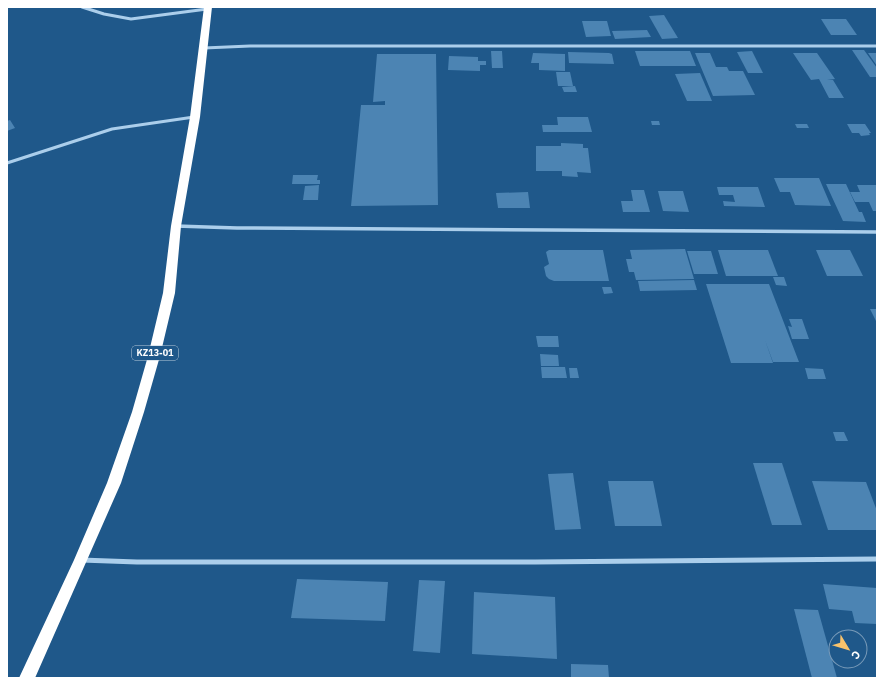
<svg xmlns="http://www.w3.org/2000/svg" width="884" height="685" viewBox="0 0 884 685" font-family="'IBM Plex Sans',sans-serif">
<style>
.building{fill:#4c84b3}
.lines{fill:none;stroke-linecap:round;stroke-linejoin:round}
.street-far2{stroke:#abceeb;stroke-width:3}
.street-far1{stroke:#abceeb;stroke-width:3.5}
.street{stroke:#abceeb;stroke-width:5}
.highway{fill:#fff;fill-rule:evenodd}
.labels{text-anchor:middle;stroke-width:3;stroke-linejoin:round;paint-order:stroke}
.shield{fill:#1f588a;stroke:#bccddc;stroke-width:1}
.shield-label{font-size:9px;font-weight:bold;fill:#fff}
</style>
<rect width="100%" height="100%" fill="#1f588a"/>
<g class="building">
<path d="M664 15 678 38 662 39 649 16Z"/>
<path d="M821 19H846L857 35H831Z"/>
<path d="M582 21H607L611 36 586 37Z"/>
<path d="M647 30 651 37 615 39 612 31Z"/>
<path d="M852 50H864L877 68V77H870Z"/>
<path d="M491 51H502L503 68H492Z"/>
<path d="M635 51H690L696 66H640Z"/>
<path d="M752 51 763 73H748L737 52Z"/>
<path d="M568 52 609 53 612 54 614 64 569 63Z"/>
<path d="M533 53 565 54V71L539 70V63H531Z"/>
<path d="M695 53H710L716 67H727L729 71H743L755 95 713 96Z"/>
<path d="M793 53H817L835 79 827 80H833L844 98H829L819 79 811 80Z"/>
<path d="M868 53H877V66Z"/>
<path d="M377 54H436L438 205 351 206 361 105H385V101L373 102Z"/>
<path d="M449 56 478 57V61H486V65H480V71L448 70Z"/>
<path d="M556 72H570L573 86H558Z"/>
<path d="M700 73 712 101H687L675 74Z"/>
<path d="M575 86 577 92H564L562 87Z"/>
<path d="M557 117H588L592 132H543L542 125H558Z"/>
<path d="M10 120 15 128 7 131V121Z"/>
<path d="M651 121H659L660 125H652Z"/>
<path d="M795 124H807L809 128H797Z"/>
<path d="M847 124H865L871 133H869L870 135 861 136 859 133H852Z"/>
<path d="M561 143 583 144V148H588L591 173 577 172 578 177 562 176V171H536V146H561Z"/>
<path d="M293 175H318L317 180H320V184H292Z"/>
<path d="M774 178H819L831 206 795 205 790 192H780Z"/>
<path d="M826 184H846L859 212H862L866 222 843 221Z"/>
<path d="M319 185 318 200H303L305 186Z"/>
<path d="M857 185H877V211H873L869 202H855L850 192H860Z"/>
<path d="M717 187H758L765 207 724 206 723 201 735 202 733 195H719Z"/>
<path d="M631 190H644L650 212H623L621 201H633Z"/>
<path d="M658 191H683L689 212 663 211Z"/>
<path d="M528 192 530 208H498L496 193Z"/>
<path d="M685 249 694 279 636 280 634 272H629L626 259H632L630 250Z"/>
<path d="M549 250H603L609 281H554L549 279 546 276 544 267 549 264 546 252Z"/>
<path d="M718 250H768L778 276H726Z"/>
<path d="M816 250H850L863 276H827Z"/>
<path d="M687 251H711L718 274H694Z"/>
<path d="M773 277H784L787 286 776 285Z"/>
<path d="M694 280 697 290 640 291 638 281Z"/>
<path d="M706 284H769L799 362H773L765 340 773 363H731Z"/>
<path d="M602 287H611L613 293 604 294Z"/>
<path d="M870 309H877V323Z"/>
<path d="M789 319H802L809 339H792L788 326 792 327Z"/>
<path d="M536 336H558L559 347H538Z"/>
<path d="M540 354 558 355 559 366H541Z"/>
<path d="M541 367H565L567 378H542Z"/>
<path d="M569 368H577L579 378H570Z"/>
<path d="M805 368 823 369 826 379H808Z"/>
<path d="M833 432H844L848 441H836Z"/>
<path d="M753 463H782L802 525H772Z"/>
<path d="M573 473 581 529 555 530 548 474Z"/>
<path d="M608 481H653L662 526H615Z"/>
<path d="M812 481 866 482 877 511V530H828Z"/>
<path d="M297 579 388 582 385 621 291 618Z"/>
<path d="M419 580 445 581 440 653 413 651Z"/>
<path d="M823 584 877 588V624L855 623 852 611 829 609Z"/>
<path d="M474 592 555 597 557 659 472 654Z"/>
<path d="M794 609 818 610 837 678H812Z"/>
<path d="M571 664 608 665 609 678H571Z"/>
</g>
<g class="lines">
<g class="street-far2">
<path d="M82 7 104 14 131 19 207 9"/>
<path d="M204 48 250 46H877"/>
<path d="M7 163 112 129 194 117"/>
</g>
<path class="street-far1" d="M176 226 237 228 877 232"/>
<path class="street" d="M81 560 137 562H535L877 559"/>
<path class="highway" d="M204 7H212L200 117 181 226 175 293 160 356 144 412 121 483 35 678H19L74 560 107 483 132 412 148 356 163 293 171 226 190 117Z"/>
</g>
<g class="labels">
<rect class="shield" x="132" y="346" width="46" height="14" rx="3"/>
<g class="shield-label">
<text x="155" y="356">KZ13-01</text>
</g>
</g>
<rect width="884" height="685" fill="none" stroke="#ffffff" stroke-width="16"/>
<g transform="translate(848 649) rotate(128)"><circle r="19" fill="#1f588a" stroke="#799bb9"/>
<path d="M0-3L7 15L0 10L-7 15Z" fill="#f9c36c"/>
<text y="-6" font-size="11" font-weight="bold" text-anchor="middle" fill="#ffffff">С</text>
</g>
</svg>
